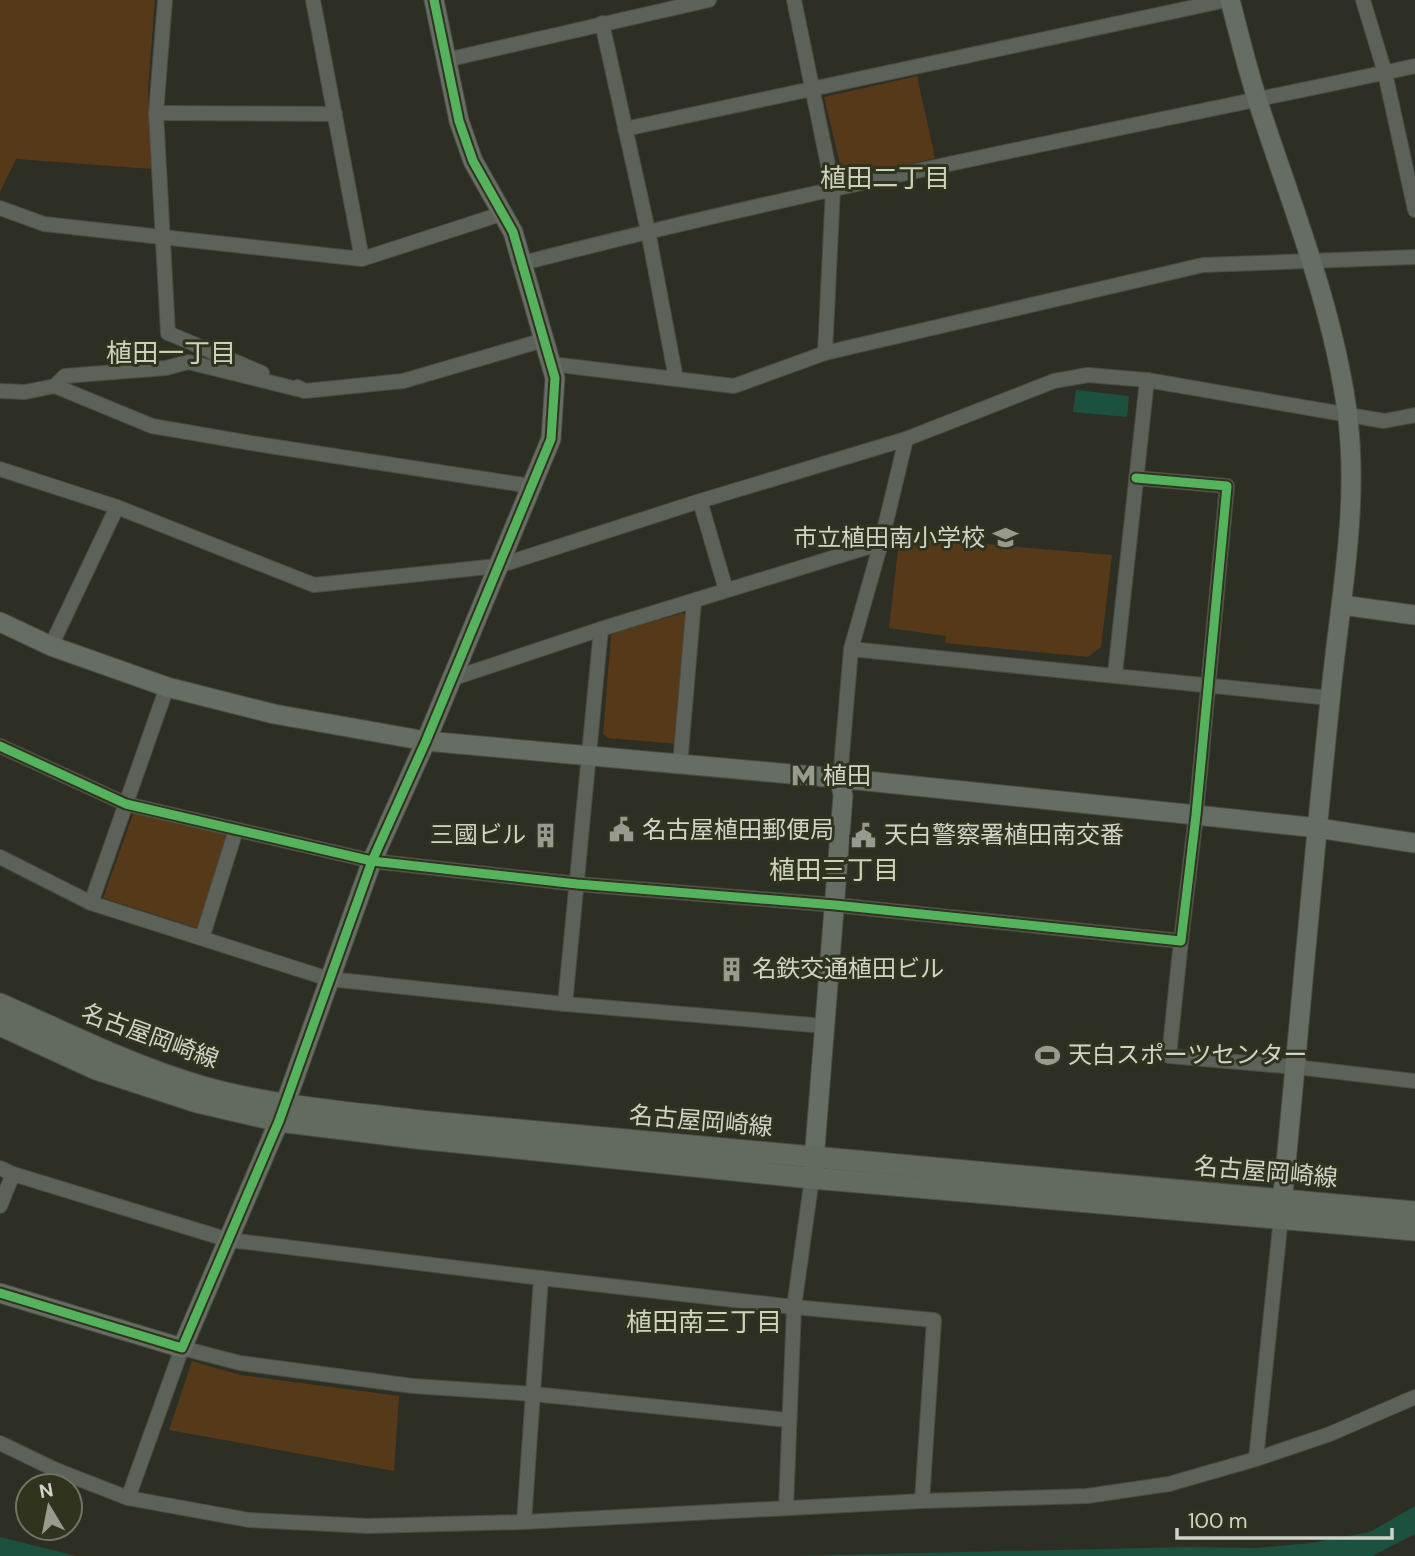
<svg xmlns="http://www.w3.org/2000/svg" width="1415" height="1556" viewBox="0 0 1415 1556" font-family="'DM Sans','Noto Sans JP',sans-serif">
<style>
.green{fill:#553918}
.water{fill:#1c5140}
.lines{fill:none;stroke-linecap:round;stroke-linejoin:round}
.street-casing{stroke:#4a4c42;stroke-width:16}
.secondary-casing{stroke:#4a4c42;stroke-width:21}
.primary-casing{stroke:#4a4c42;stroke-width:23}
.street{stroke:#5c625a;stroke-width:14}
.secondary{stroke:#656d64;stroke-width:19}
.primary{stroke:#636a60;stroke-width:21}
.cycleway-casing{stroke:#30341f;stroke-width:13}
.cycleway{stroke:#56b35d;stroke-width:9}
.labels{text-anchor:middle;stroke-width:6;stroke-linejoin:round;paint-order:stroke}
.poi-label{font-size:24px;fill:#d0d3c7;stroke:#30341f;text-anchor:start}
.street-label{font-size:24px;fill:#d0d3c7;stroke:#30341f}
.neighbourhood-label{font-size:26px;fill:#cdd3ba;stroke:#30341f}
</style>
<rect width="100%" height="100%" fill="#2d2f24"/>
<g class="green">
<path d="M0 0H155L148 89 152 169 16 159 0 192Z"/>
<path d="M917 76 935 158 844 180 824 97Z"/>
<path d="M917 538 1112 555 1101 647 1088 657 945 643 946 636 889 628 899 541Z"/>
<path d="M683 613 688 617 677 744 608 738 603 734 611 636 614 633Z"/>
<path d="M134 812 228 833 197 928 103 898Z"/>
<path d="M192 1361 240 1375 399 1396 394 1471 169 1430Z"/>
</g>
<g class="water">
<path d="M1076 390 1129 396 1127 417 1073 412Z"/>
<path d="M1415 1506V1534L1372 1556H792L1187 1547 1255 1548 1311 1543 1370 1532Z"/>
<path d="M0 1537 76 1556H0Z"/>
</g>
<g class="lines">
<defs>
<g id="street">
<path d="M165 0 156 113 168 333 262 373"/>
<path d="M313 0 362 259"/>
<path d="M794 0 833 189 825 353"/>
<path d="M1363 0 1385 73 1415 210"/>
<path d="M602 23 648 231 676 379"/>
<path d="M446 60 709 0"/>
<path d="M156 113 335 114"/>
<path d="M625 129 1227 0"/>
<path d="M0 208 44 224 362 259 501 214"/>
<path d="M523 263C818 187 1117 130 1415 66"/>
<path d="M551 364 734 386 825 353 1203 265 1415 257"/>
<path d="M297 387 305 391 403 381 544 340"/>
<path d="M0 391 25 392 55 386"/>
<path d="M305 391 188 362 166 368 65 376 55 386 152 426 263 445 531 486"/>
<path d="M0 469 117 507 314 585 498 566 700 501 906 439 1054 381 1088 375 1147 380 1384 421 1415 415"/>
<path d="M700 501 726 590"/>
<path d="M51 646 117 507"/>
<path d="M851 649 1330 698"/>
<path d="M1115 674 1147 380"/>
<path d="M451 679 601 629 881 543"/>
<path d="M0 746 126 804 372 861 577 884 835 905 1181 941 1196 815 1227 486 1136 478"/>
<path d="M680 765 694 601"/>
<path d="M840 779 851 649 881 543 906 439"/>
<path d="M0 857 91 903 329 979 565 1004 825 1026"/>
<path d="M91 903 167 687"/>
<path d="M202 938 236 830"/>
<path d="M1181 941 1169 1056 1296 1067 1415 1081"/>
<path d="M565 1004 601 629"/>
<path d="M0 1168 13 1174 229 1240 541 1278 794 1307 934 1320 922 1501"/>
<path d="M0 1206 13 1174"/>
<path d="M0 1443 56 1470 128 1498 249 1520 368 1526 524 1522 922 1501 1087 1496 1169 1484 1256 1459 1330 1434 1415 1397"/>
<path d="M1256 1459 1281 1217"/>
<path d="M128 1498 182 1348 240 1363 413 1386 533 1394 788 1420"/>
<path d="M786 1508 794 1307 812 1178"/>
<path d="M524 1522 541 1278"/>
</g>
<g id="secondary">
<path d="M1230 0C1239 34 1247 68 1258 102 1291 204 1332 303 1347 411 1360 509 1339 604 1330 701 1312 872 1298 1043 1281 1214"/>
<path d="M1342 605 1415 615"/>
<path d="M0 622 51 646 167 687 274 714 426 741 857 780 1196 815 1318 828 1415 843"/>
<path d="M813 1173 843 796 840 779"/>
<path d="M0 1293 182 1348 279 1121 372 861 426 741 551 439 555 378 513 232 473 161 459 121 434 0"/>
</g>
<g id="primary">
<path d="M0 1004C66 1033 133 1067 203 1087 274 1107 348 1112 420 1121L1415 1212"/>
<path d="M0 1025 96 1069 197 1102 279 1121 416 1138 812 1178 1415 1230"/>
</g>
</defs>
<use href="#street" class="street-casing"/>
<use href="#secondary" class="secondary-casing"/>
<use href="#primary" class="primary-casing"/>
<use href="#street" class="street"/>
<use href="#secondary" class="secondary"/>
<use href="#primary" class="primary"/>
<defs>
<g id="cycleway">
<path d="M0 746 126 804 372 861 577 884 835 905 1181 941 1196 815 1227 486 1136 478"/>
<path d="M0 1293 182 1348 279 1121 372 861 426 741 551 439 555 378 513 232 473 161 459 121 434 0"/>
</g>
</defs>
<use href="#cycleway" class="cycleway-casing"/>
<use href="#cycleway" class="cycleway"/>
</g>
<defs>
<symbol id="school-bare" viewBox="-9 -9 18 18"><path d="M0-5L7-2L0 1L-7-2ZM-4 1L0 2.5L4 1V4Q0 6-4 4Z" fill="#979a8e" stroke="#30341f" stroke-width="2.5" paint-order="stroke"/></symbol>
<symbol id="metro-bare" viewBox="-9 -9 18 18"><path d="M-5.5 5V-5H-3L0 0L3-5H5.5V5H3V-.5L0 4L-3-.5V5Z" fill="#979a8e" stroke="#30341f" stroke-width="2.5" paint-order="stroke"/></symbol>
<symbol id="civic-bare" viewBox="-9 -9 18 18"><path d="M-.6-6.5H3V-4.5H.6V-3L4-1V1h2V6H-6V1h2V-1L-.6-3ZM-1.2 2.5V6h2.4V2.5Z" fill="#979a8e" stroke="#30341f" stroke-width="2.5" paint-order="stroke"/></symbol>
<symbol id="building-bare" viewBox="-9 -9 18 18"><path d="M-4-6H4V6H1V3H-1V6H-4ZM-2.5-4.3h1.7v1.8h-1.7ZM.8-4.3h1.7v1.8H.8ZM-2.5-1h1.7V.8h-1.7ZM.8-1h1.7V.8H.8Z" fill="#979a8e" stroke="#30341f" stroke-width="2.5" paint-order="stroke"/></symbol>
<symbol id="stadium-bare" viewBox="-9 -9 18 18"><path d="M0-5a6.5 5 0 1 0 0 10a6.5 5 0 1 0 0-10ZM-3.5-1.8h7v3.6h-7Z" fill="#979a8e" stroke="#30341f" stroke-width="2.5" paint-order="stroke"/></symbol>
</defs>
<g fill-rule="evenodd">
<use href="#school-bare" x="988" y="520" width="35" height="35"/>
<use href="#metro-bare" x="786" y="758" width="35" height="35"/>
<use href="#civic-bare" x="604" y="812" width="35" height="35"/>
<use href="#building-bare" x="528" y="818" width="35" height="35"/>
<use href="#civic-bare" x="846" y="818" width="35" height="35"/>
<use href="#building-bare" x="714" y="952" width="35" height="35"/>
<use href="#stadium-bare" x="1030" y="1038" width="35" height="35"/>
</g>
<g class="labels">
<g class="poi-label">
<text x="985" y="546" text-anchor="end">市立植田南小学校</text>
<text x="823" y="784">植田</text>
<text x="642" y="838">名古屋植田郵便局</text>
<text x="526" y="843" text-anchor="end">三國ビル</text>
<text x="884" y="843">天白警察署植田南交番</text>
<text x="752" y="977">名鉄交通植田ビル</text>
<text x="1068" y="1063">天白スポーツセンター</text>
</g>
<g class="street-label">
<text transform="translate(150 1036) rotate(20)" y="8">名古屋岡崎線</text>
<text transform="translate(701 1121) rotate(5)" y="8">名古屋岡崎線</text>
<text transform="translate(1266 1172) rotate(5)" y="8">名古屋岡崎線</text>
</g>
<g class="neighbourhood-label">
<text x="885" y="187">植田二丁目</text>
<text x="171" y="362">植田一丁目</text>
<text x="834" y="879">植田三丁目</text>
<text x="704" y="1331">植田南三丁目</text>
</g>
</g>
<g transform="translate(49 1507) rotate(350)"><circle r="33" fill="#30341f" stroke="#707462" stroke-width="2"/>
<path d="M0-5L12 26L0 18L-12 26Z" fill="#979a8e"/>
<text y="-10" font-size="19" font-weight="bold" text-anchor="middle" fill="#d0d3c7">N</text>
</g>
<path d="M1177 1528v10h215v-10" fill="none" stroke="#d0d3c7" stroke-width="3.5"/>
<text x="1188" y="1528" font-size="21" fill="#d0d3c7" stroke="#30341f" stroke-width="5" paint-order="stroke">100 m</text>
</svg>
